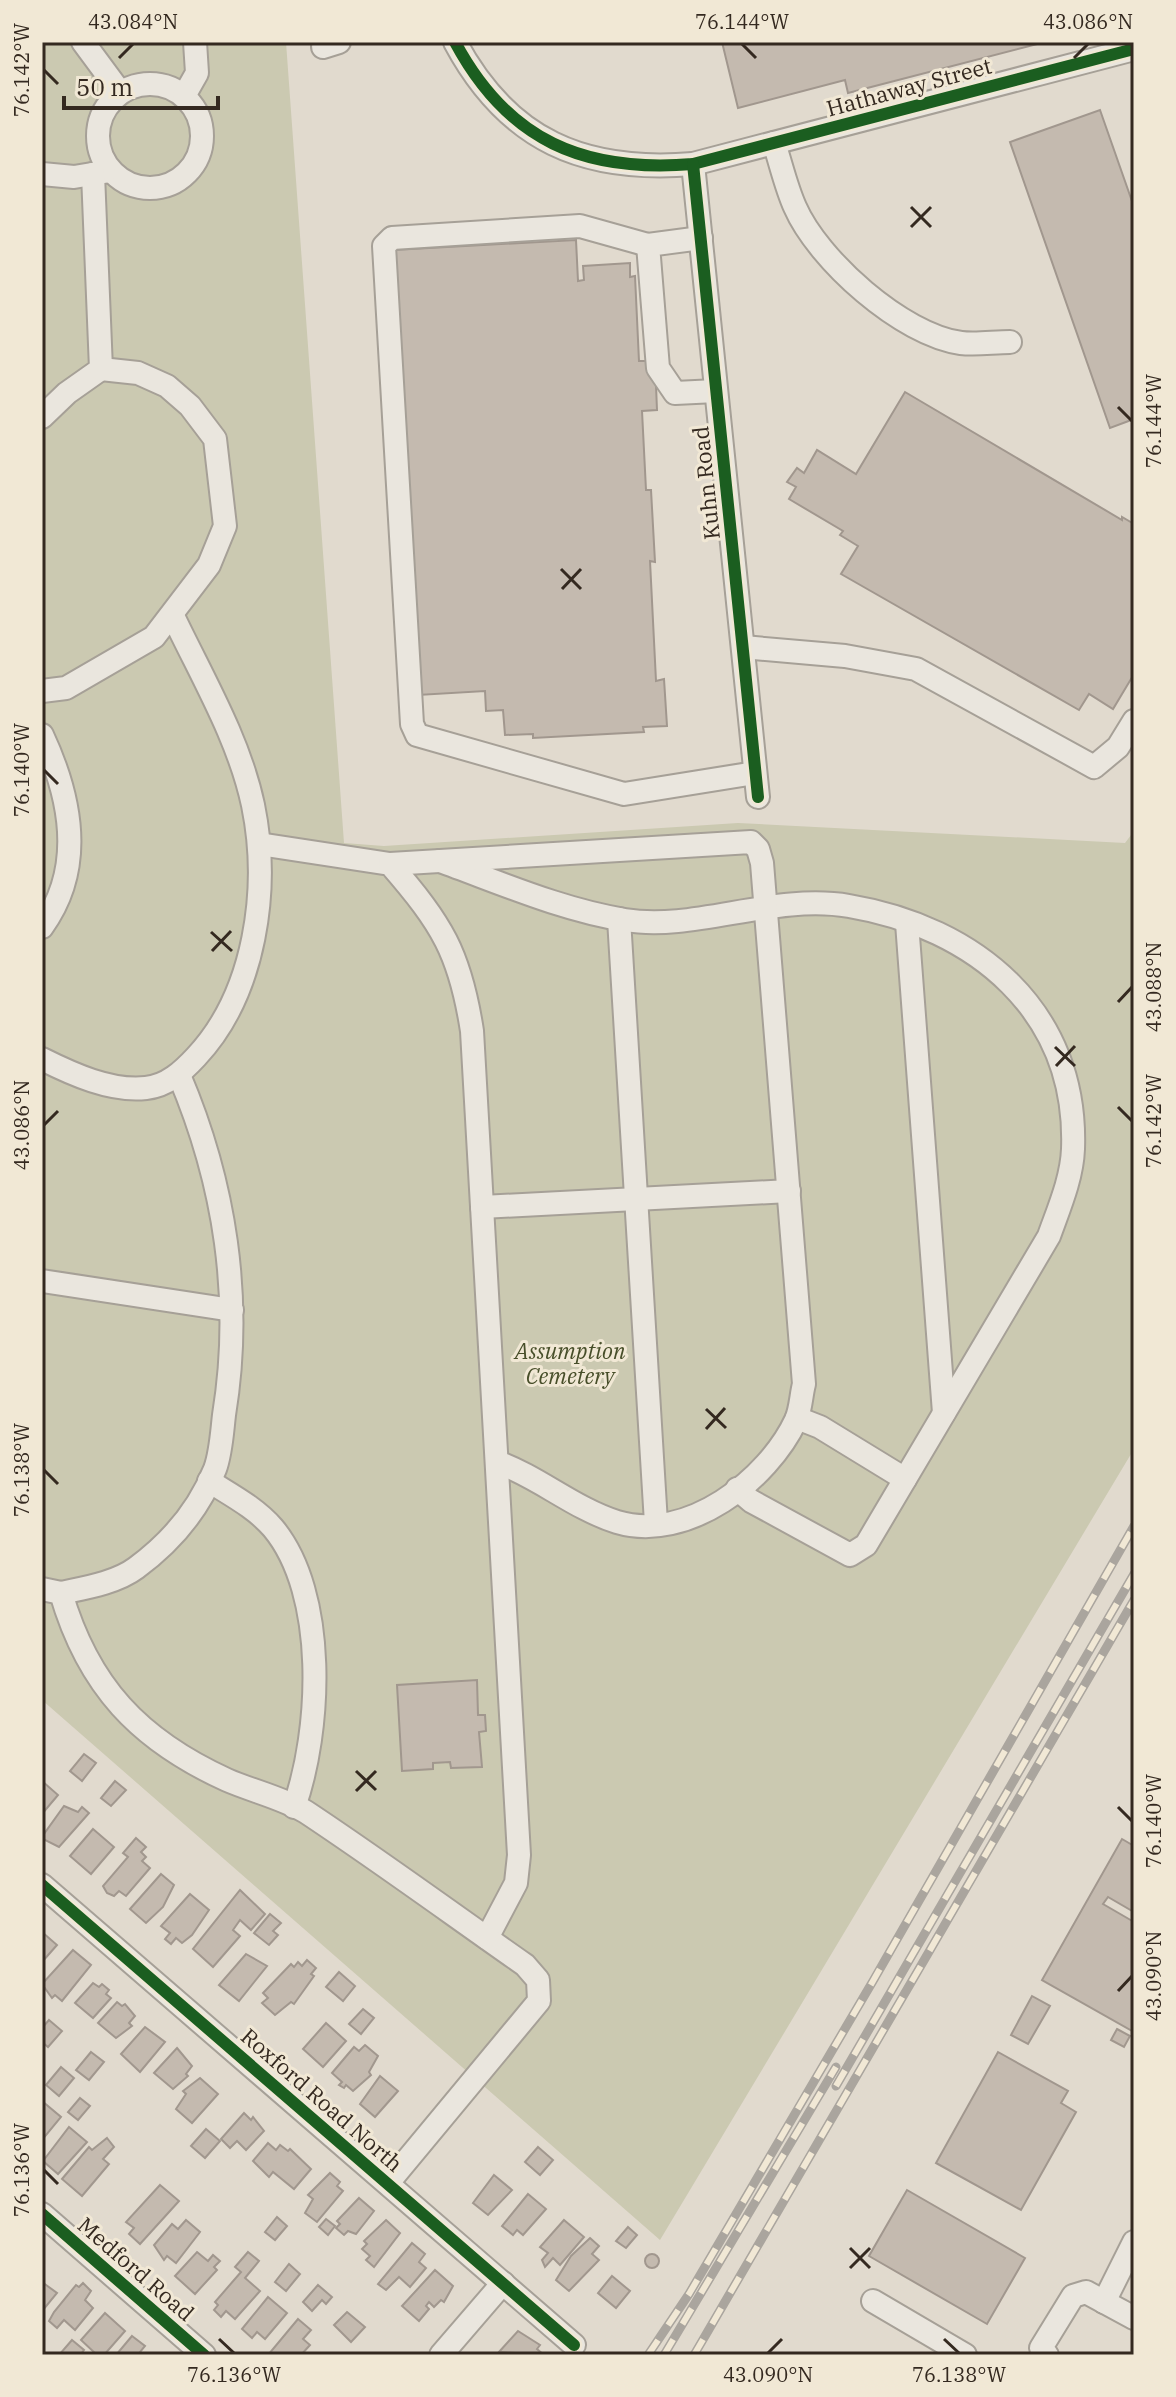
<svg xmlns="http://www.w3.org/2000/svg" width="1176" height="2397" viewBox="0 0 1176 2397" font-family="'IBM Plex Serif',serif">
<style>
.cemetery{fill:#cbc9b1}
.building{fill:#c4baaf;stroke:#a1978e;stroke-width:2}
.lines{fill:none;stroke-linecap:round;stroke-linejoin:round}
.minor-casing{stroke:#a6a097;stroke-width:26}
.minor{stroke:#eae6de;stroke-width:22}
.rail-casing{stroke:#aaa59e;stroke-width:9}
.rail{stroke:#f1e8d5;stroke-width:6;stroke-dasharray:18;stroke-linecap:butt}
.cycleway-casing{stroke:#f1e8d5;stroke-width:17}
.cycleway{stroke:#1b5e20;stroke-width:12}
.ticks{fill:none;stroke:#342920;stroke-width:3}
.labels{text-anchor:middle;stroke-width:6;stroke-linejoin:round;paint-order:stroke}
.street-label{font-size:22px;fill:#342920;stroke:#f1e8d5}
.park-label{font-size:22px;font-style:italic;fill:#474e29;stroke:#f1e8d5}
.neatline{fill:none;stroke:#342920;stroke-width:3}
.ticks-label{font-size:20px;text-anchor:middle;fill:#342920}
</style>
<rect width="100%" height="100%" fill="#e1dace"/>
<path class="cemetery" d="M42 42H286L344 843 384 846 738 823 1125 843 1134 831V1449L660 2240 42 1700Z"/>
<g class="building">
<path d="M722 42H1045L848 93 845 80 738 108Z"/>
<path d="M1100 110 1134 207V419L1110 428 1010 142Z"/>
<path d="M576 240 578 281 584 280 583 266 630 263V277L635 276 639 361H655L657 410 642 411 646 490H651L655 562 650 561 656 681 664 679 667 726 643 727 644 732 533 738V734L505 735 503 710 486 711 485 691 418 695 393 250Z"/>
<path d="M905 392 1122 520V517L1134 524V674L1113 709 1089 694 1079 710 841 574 858 546 840 535 843 531 789 499 796 487 787 482 797 468 804 473 817 450 856 474Z"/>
<path d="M477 1680 478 1715H485L486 1731 479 1732 482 1767 451 1768 450 1762 433 1763V1769L402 1771 397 1685Z"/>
<path d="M84 1754 96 1763 82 1781 70 1771Z"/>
<path d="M42 1781 58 1795 42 1814Z"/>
<path d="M115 1781 126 1790 111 1806 101 1798Z"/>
<path d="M64 1806 78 1812 82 1807 89 1813 59 1847 43 1839 44 1834Z"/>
<path d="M93 1829 114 1847 91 1874 70 1856Z"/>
<path d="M136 1838 146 1847 141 1852 146 1857 142 1861 150 1868 126 1896 119 1891 114 1896 107 1893 103 1886 128 1857 123 1853Z"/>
<path d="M1122 1839 1134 1846V1912L1108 1897 1103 1904 1134 1922V2032L1042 1980Z"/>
<path d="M161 1874 174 1885 163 1907 146 1923 130 1909Z"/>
<path d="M240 1890 265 1914 251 1930 240 1920 233 1930 240 1936 213 1967 193 1949Z"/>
<path d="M190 1894 209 1910 192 1935 182 1943 176 1938 171 1944 165 1939 170 1933 161 1926Z"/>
<path d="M270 1914 281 1923 273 1931 278 1935 269 1945 254 1933Z"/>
<path d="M42 1932 57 1945 42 1962Z"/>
<path d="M73 1950 91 1965 62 2001 55 1995 52 1998 42 1984Z"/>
<path d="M246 1954 267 1966 239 2001 219 1985Z"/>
<path d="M307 1960 316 1968 311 1974 314 1976 294 2004 291 2002 275 2015 262 2003 268 1998 263 1993 291 1964 294 1967 298 1962 302 1966Z"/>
<path d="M339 1972 355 1986 343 2001 326 1987Z"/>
<path d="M93 1983 99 1987 102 1984 109 1990 106 1994 111 1998 93 2018 75 2003Z"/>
<path d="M1032 1996 1050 2006 1028 2044 1011 2035Z"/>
<path d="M117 2002 122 2006 125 2004 135 2016 129 2023 132 2026 116 2038 98 2023Z"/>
<path d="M363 2009 374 2018 361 2034 349 2024Z"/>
<path d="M49 2020 62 2031 48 2047 42 2042V2028Z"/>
<path d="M326 2023 346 2041 323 2067 303 2049Z"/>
<path d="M145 2027 165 2042 140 2072 121 2054Z"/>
<path d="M1117 2029 1130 2036 1124 2047 1111 2040Z"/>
<path d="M365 2045 378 2056 369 2072 371 2075 353 2091 346 2085 344 2088 339 2085 342 2082 332 2073 354 2047 359 2051Z"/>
<path d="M177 2048 192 2066 186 2074 188 2076 173 2089 154 2073Z"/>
<path d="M91 2052 104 2062 89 2080 76 2070Z"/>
<path d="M998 2052 1068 2091 1061 2103 1076 2112 1021 2210 936 2163Z"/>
<path d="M61 2067 74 2078 59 2096 46 2085Z"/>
<path d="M380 2076 398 2091 375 2117 360 2104Z"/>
<path d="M200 2078 218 2094 192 2123 176 2109 186 2094 183 2091Z"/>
<path d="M80 2098 90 2106 78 2120 68 2112Z"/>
<path d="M42 2101 61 2117 42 2140Z"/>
<path d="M244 2113 251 2120 253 2117 264 2131 246 2150 237 2141 230 2148 221 2139Z"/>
<path d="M69 2127 87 2142 58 2174 43 2161Z"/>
<path d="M206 2129 220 2141 205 2158 191 2146Z"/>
<path d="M107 2138 114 2147 103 2159 109 2164 82 2196 62 2179 89 2147 92 2150Z"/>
<path d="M268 2143 276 2150 280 2145 288 2151 290 2149 311 2169 294 2189 273 2172 269 2177 253 2161Z"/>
<path d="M538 2147 553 2160 540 2175 525 2162Z"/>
<path d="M330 2173 340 2182 337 2186 343 2191 317 2222 305 2213 313 2199 308 2195Z"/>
<path d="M494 2175 512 2190 488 2215 473 2203Z"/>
<path d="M160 2185 179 2201 140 2244 129 2234 134 2228 126 2222Z"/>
<path d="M907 2190 1025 2258 987 2324 869 2256Z"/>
<path d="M528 2194 546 2209 523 2235 517 2230 513 2235 502 2226Z"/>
<path d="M359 2198 374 2211 356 2234 348 2231 344 2235 336 2228 340 2224 337 2221Z"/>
<path d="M277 2217 287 2226 275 2240 265 2232Z"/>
<path d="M326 2219 335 2226 328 2235 319 2227Z"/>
<path d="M186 2220 200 2232 176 2263 167 2256 164 2260 154 2245 172 2224 178 2229Z"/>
<path d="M386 2220 400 2233 374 2267 366 2260 370 2256 362 2249 367 2244 364 2241Z"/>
<path d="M564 2220 584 2237 560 2265 553 2258 545 2267 542 2260 548 2253 540 2247Z"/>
<path d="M628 2227 637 2235 626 2248 616 2241Z"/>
<path d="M590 2238 599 2246 592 2254 599 2260 569 2291 556 2280 571 2256Z"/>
<path d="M412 2243 425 2254 419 2262 426 2268 410 2287 399 2277 386 2290 378 2284Z"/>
<path d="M197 2252 208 2261 213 2255 220 2261 214 2267 217 2270 195 2294 175 2276Z"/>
<path d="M248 2252 259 2261 245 2278 260 2291 235 2319 226 2311 221 2317 214 2310 218 2305 215 2302 241 2272 235 2267Z"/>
<circle cx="652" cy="2261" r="7"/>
<path d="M289 2264 300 2274 286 2291 275 2282Z"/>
<path d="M435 2270 453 2286 444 2302 441 2300 434 2307 429 2302 426 2306 429 2309 419 2321 402 2306Z"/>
<path d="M612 2276 630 2291 616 2308 598 2293Z"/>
<path d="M42 2282 57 2293 43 2310 42 2309Z"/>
<path d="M83 2283 91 2291 85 2300 93 2308 75 2330 64 2320 57 2328 49 2321 54 2312 76 2285 79 2287Z"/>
<path d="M318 2285 332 2297 326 2304 322 2300 312 2311 303 2302Z"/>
<path d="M268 2297 287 2313 265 2339 257 2332 252 2338 242 2329Z"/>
<path d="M347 2312 365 2327 351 2342 334 2325Z"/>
<path d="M105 2313 125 2331 104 2355H97L81 2340Z"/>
<path d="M298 2319 311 2330 303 2339 310 2345 301 2355H268Z"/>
<path d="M518 2331 540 2345 537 2349 544 2355 499 2352Z"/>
<path d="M132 2336 145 2346 140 2352 144 2355H116Z"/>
<path d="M72 2340 84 2350 80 2355H59Z"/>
</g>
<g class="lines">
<defs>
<g id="minor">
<path d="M83 42 120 92"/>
<path d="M455 42C508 141 584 173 693 164L1134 49"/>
<path d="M323 47 339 42"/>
<circle cx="150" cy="136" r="52"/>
<path d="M184 96 197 73 195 42"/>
<path d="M774 143C781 164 786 187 795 207 818 260 902 335 961 343 976 345 994 342 1010 342"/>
<path d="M693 164 758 797"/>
<path d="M42 174 74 177 104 172"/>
<path d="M701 238 648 245 658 368 675 393 716 391"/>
<path d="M648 245 580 226 392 238 384 246 412 724 417 735 624 794 755 773"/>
<path d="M42 417 67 393 101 369 93 174"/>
<path d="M743 647 845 656 916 669 1094 767 1118 747 1134 721"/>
<path d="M42 691 66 688 154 637 209 565 225 526 215 439 190 406 167 386 138 373 101 369"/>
<path d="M42 735C71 797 85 868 42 927"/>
<path d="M259 844 390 864C442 924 460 953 472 1031L519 1855 516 1883 487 1938"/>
<path d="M440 861C501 883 562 910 625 920 694 932 774 893 849 906 975 927 1078 1011 1073 1149 1072 1178 1059 1208 1049 1236L866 1545 850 1555 751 1501 737 1489"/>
<path d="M390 864 751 842 758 849 762 863 804 1384C801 1395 801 1409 796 1420 768 1480 687 1543 617 1522 573 1508 539 1477 497 1462"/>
<path d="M619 919 656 1523"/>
<path d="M907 923 944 1413"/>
<path d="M42 1059C72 1074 111 1092 146 1088 167 1086 183 1071 196 1057 256 993 270 888 253 805 239 739 202 677 173 616"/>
<path d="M482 1207 789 1191"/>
<path d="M42 1281 232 1310"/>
<path d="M797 1418 820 1427 905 1479"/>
<path d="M209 1481C231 1495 256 1508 273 1528 328 1594 321 1731 294 1807"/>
<path d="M42 1589 61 1593C88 1686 139 1740 227 1780 252 1791 283 1798 306 1812 380 1861 452 1914 525 1965L538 1980 539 2001 388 2183"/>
<path d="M61 1593C84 1588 116 1583 136 1568 170 1543 199 1509 215 1469 221 1453 222 1432 224 1415 243 1299 225 1183 179 1075"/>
<path d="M42 1885 574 2345"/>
<path d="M42 2214 204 2355"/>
<path d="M873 2301 965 2355"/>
<path d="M1104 2302 1134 2242"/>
<path d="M441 2355 503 2283"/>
<path d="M1047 2355 1041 2348 1073 2296 1086 2292 1134 2318"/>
</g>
</defs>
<use href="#minor" class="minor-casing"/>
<use href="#minor" class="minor"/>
<defs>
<g id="rail">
<path d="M836 2086 1134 1574"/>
<path d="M648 2355 689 2294 873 1981 1134 1526"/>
<path d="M664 2355 836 2067"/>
<path d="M694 2355 1134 1600"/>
</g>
</defs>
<use href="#rail" class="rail-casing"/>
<use href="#rail" class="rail"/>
<defs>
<g id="cycleway">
<path d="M455 42C508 141 584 173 693 164L1134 49"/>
<path d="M693 164 758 797"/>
<path d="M42 1885 574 2345"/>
<path d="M42 2214 204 2355"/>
</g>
</defs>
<use href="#cycleway" class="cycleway-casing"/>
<use href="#cycleway" class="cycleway"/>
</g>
<path class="ticks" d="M742 44 756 58M119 58 133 44M1074 58 1088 44M44 70 58 84M911 207 931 227M911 227 931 207M1118 407 1132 421M561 569 581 589M562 589 581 569M44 770 58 784M211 932 232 951M212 951 231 931M1118 1002 1132 987M1055 1047 1075 1066M1056 1066 1075 1046M1118 1107 1132 1121M44 1125 58 1111M706 1409 726 1428M706 1429 725 1408M44 1470 58 1484M356 1771 376 1790M356 1791 376 1771M1118 1807 1132 1821M1118 1991 1132 1976M44 2170 58 2184M850 2248 870 2268M850 2268 870 2248M219 2339 234 2353M944 2339 959 2353M768 2353 782 2339"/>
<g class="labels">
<g class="street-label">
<text transform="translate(909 87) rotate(-15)" y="8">Hathaway Street</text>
<text transform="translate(706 483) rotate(-96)" y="8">Kuhn Road</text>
<text transform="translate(322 2100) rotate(41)" y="8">Roxford Road North</text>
<text transform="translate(136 2269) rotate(41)" y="8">Medford Road</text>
</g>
<g class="park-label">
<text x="570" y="1359">Assumption<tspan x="570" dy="25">Cemetery</tspan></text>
</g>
</g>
<rect width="1176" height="2397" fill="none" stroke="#f1e8d5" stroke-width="88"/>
<path d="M64 96v12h154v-12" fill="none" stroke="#342920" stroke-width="4"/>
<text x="76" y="96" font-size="24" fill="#342920" stroke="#f1e8d5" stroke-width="6" paint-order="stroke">50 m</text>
<rect x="44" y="44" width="1088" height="2309" class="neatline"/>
<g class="ticks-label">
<text x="133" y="29">43.084°N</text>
<text x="742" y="29">76.144°W</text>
<text x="1088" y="29">43.086°N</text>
<text transform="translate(22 70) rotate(-90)" y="7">76.142°W</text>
<text transform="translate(1154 421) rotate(-90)" y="7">76.144°W</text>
<text transform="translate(22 770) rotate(-90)" y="7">76.140°W</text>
<text transform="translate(1154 987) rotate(-90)" y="7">43.088°N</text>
<text transform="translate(1154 1121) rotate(-90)" y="7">76.142°W</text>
<text transform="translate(22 1125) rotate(-90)" y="7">43.086°N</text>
<text transform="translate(22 1470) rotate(-90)" y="7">76.138°W</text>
<text transform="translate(1154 1821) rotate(-90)" y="7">76.140°W</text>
<text transform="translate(1154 1976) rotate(-90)" y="7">43.090°N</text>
<text transform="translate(22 2170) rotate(-90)" y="7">76.136°W</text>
<text x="234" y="2382">76.136°W</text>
<text x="768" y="2382">43.090°N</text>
<text x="959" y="2382">76.138°W</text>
</g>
</svg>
